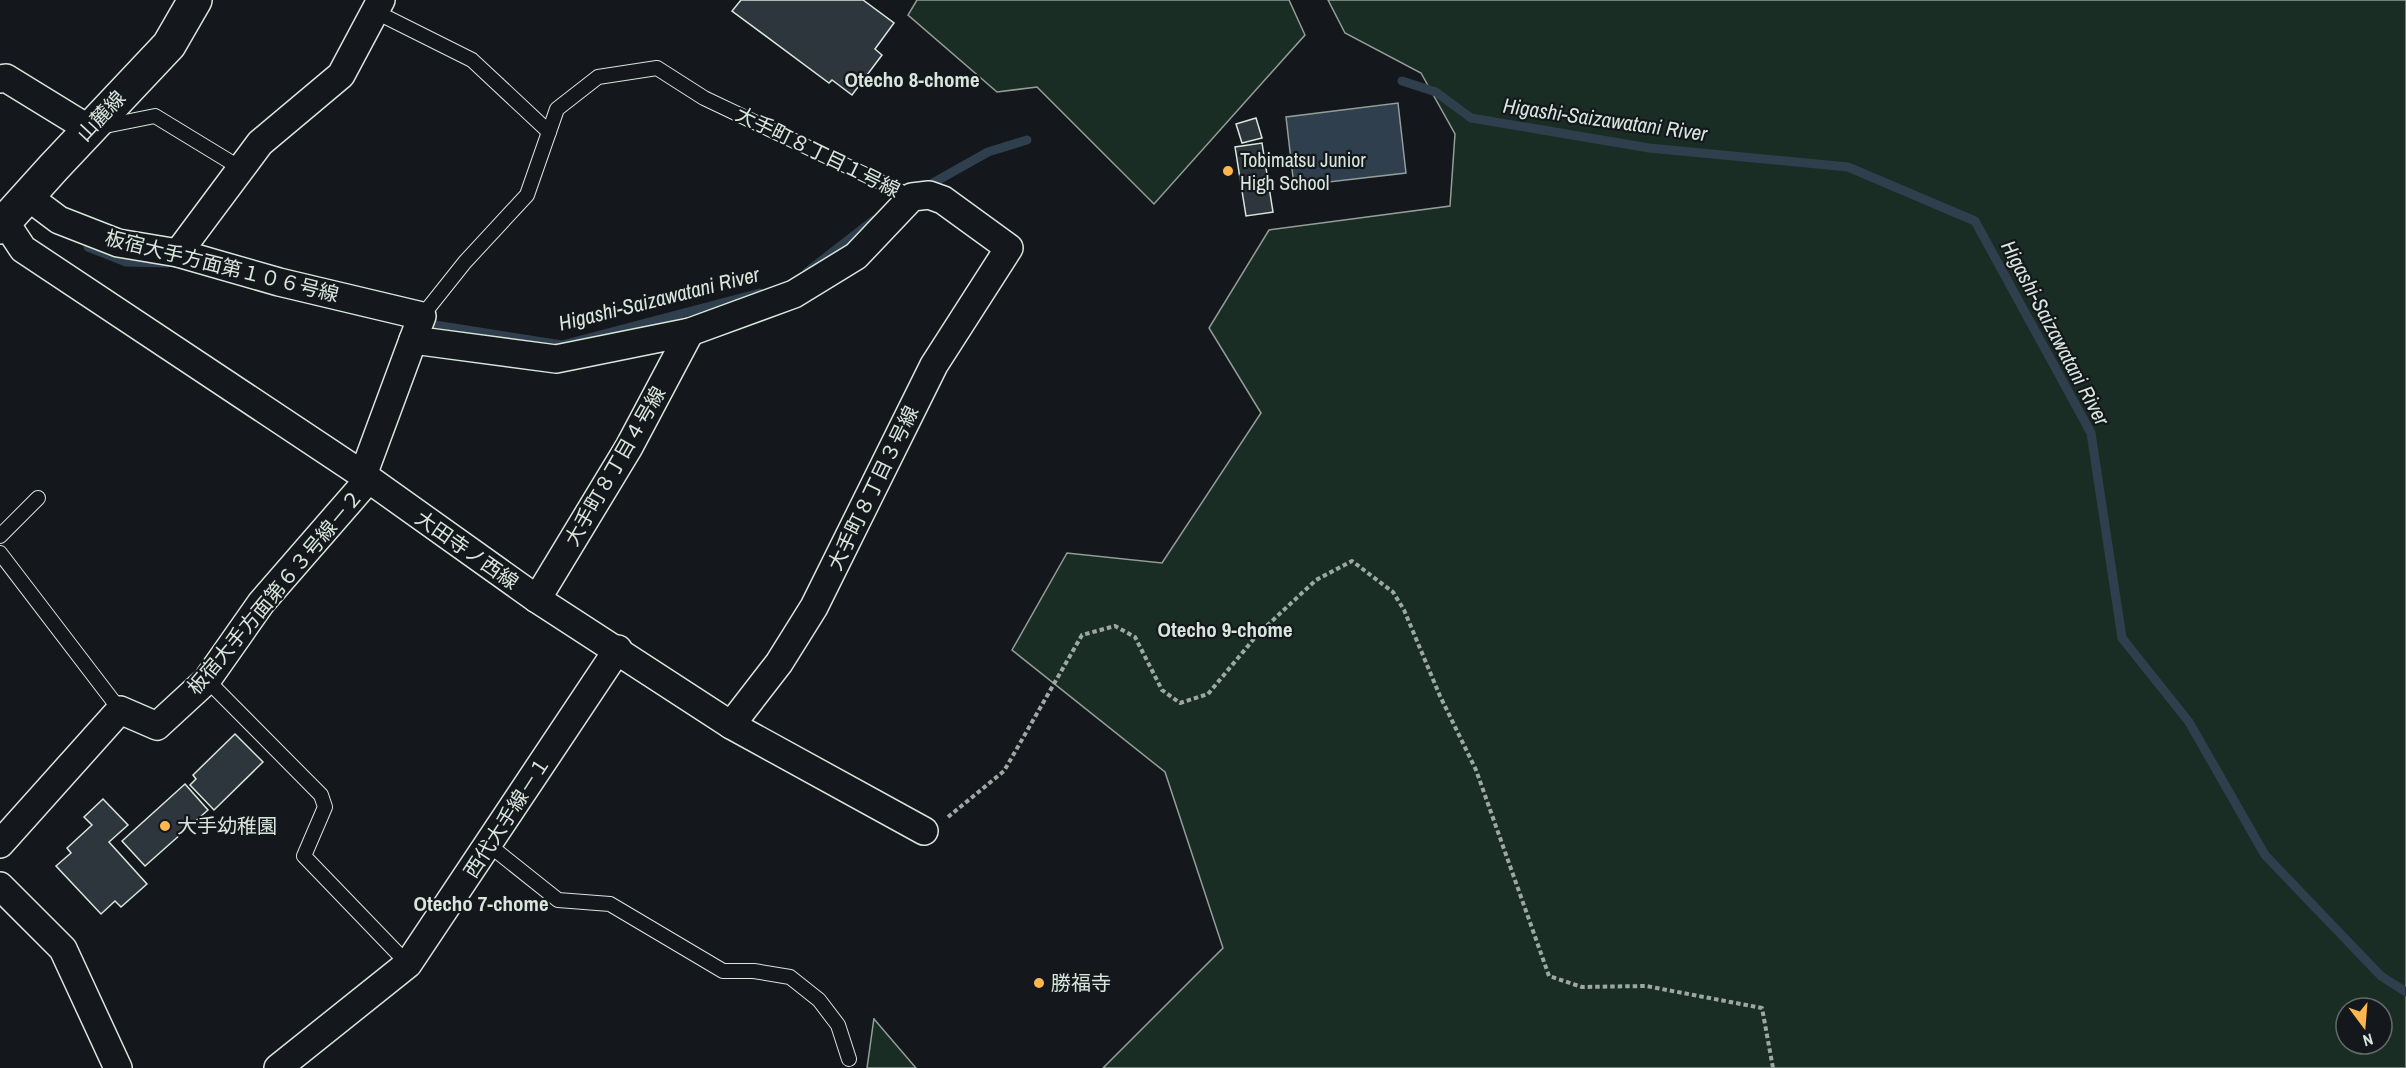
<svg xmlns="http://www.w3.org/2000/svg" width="2406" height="1068" viewBox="0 0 2406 1068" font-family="'Archivo Narrow','Noto Sans JP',sans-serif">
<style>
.green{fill:#1a2d24;stroke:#939e99;stroke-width:1.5;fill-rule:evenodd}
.water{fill:#2f3f4d;stroke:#939e99;stroke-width:1.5}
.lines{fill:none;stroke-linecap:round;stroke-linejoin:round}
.stream{stroke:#2f3f4d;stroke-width:9}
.building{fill:#2c363c;stroke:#d8e6dc;stroke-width:1.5}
.lane-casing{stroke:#d8e6dc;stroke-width:16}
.street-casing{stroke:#d8e6dc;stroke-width:30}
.primary-casing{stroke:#d8e6dc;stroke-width:36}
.path{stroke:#9da8a2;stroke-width:4;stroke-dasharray:4.5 3;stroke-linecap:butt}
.lane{stroke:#14181c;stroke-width:14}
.street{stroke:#14181c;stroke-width:27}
.primary{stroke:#14181c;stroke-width:33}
.poi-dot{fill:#ffb74d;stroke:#14181c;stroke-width:2}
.labels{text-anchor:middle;stroke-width:4.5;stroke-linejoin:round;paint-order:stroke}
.street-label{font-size:20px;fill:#d8e6dc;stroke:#14181c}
.poi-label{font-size:20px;fill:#d8e6dc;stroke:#14181c;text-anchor:start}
.neighbourhood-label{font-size:21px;font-weight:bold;fill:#d8e6dc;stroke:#14181c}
.water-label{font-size:21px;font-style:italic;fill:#d8e6dc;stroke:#14181c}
</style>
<rect width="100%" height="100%" fill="#14181c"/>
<g class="green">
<path d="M917 0H1289L1305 35 1154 204 1037 87 997 92 908 15Z"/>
<path d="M1328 0H2406V1068H1103L1223 948 1165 772 1012 650 1067 553 1162 563 1261 413 1209 328 1269 230 1450 206 1455 134 1421 73 1345 33ZM2346 1008H2382V1044H2346Z"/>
<path d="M874 1018V1019L916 1068H867Z"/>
</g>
<path class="water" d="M1398 103 1406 173 1294 186 1286 117Z"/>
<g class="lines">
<g class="stream">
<path d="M1402 81 1436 92 1471 118 1649 148 1848 167 1975 221 2091 433 2122 638 2189 722 2265 855 2381 976 2406 992"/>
<path d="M924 188 988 152 1027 140"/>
<path d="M88 247 126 262 167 263"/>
<path d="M807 272 874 220"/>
<path d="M422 323 562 345 760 293"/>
</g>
</g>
<g class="building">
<path d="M741 0H863L894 23 875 49 882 55 852 95 832 80 829 83 732 11Z"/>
<path d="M1256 118 1262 138 1242 143 1236 124Z"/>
<path d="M1262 143 1273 212 1246 216 1235 147Z"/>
<path d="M235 734 263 762 214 810 190 785 196 779 193 775Z"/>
<path d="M185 784 208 810 145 866 122 841Z"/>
<path d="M103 799 128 825 109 842 147 884 121 907 115 901 101 914 56 866 71 853 67 848 92 825 84 817Z"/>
</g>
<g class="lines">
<defs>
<g id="lane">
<path d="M374 11 472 60 549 132"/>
<path d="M100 127 155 116 242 169"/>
<path d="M422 316 465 262 527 195 557 109 598 77 657 68 704 98 912 197"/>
<path d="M0 536 38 498"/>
<path d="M0 553 120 710"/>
<path d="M207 680 321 795 325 807 304 856 408 964"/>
<path d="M489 845 558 900 610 904 723 971H754L790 977 819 1000 838 1025 849 1059"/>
</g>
<g id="street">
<path d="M0 79 6 78 89 129"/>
<path d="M27 196 59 220 118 243 178 253 279 282 422 316 413 340 556 359 690 332 794 294 856 256 912 197 929 195 943 200 1009 248 934 365 814 607 779 663 731 725"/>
<path d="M5 222 23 249 363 475 537 599 731 725 924 831"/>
<path d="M178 253 260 143 341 75 381 0"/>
<path d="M363 475 413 340"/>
<path d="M537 599 629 447 690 332"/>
<path d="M0 844 120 710 157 726 207 680 261 603 368 480"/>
<path d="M0 886 63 949 118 1068"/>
<path d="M278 1068 408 964 618 649"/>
</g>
<path id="primary" d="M0 227 54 167 169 45 195 0"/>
</defs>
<use href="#lane" class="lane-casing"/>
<use href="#street" class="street-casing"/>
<use href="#primary" class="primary-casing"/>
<path class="path" d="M948 817 1004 771 1082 635 1115 626 1135 637 1162 690 1180 703 1208 694 1258 634 1316 580 1352 561 1393 592 1404 610 1440 696 1476 770 1549 976 1582 987 1646 986 1762 1008 1773 1068"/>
<use href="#lane" class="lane"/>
<use href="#street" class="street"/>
<use href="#primary" class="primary"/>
</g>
<g class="poi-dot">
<circle cx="1228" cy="171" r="6"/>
<circle cx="165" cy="826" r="6"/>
<circle cx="1039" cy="983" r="6"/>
</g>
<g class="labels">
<g class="street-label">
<text transform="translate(101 116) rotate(-47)" y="7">山麓線</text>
<text transform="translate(818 152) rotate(26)" y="7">大手町８丁目１号線</text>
<text transform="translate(222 266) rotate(14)" y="7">板宿大手方面第１０６号線</text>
<text transform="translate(615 466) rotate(-60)" y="7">大手町８丁目４号線</text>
<text transform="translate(873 488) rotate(-64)" y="7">大手町８丁目３号線</text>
<text transform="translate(467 550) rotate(35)" y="7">大田寺ノ西線</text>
<text transform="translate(275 592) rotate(-50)" y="7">板宿大手方面第６３号線－２</text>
<text transform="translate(507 817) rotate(-57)" y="7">西代大手線－１</text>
</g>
<g class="poi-label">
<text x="1240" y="167">Tobimatsu Junior<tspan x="1240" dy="23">High School</tspan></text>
<text x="177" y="833">大手幼稚園</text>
<text x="1051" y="990">勝福寺</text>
</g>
<g class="neighbourhood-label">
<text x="912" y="87">Otecho 8-chome</text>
<text x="1225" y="637">Otecho 9-chome</text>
<text x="481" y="911">Otecho 7-chome</text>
</g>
<g class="water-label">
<text transform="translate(1605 120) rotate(8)" y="7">Higashi-Saizawatani River</text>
<text transform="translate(659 299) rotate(-14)" y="7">Higashi-Saizawatani River</text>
<text transform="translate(2055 333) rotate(62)" y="7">Higashi-Saizawatani River</text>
</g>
</g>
<g transform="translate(2364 1026) rotate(164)"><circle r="28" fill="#14181c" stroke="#626a69" stroke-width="1.5"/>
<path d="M0-4.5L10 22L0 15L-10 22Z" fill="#ffb74d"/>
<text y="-9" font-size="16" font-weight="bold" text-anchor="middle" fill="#d8e6dc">N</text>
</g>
</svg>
